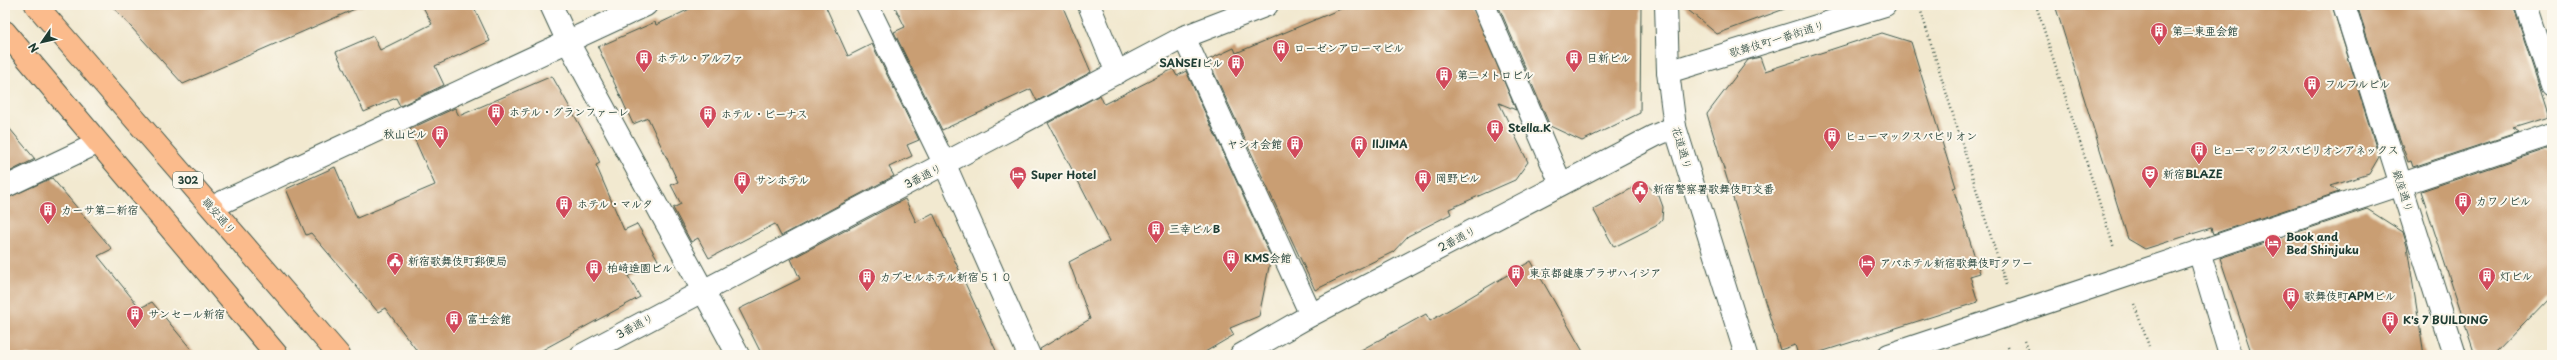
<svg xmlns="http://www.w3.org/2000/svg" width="2557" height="360" viewBox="0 0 2557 360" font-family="'Playpen Sans','Klee One',sans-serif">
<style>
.building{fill:#c99e73}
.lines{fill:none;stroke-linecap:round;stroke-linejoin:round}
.lane-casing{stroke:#3f574b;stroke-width:23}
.street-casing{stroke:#3f574b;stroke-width:24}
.primary-casing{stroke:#3f574b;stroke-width:24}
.path{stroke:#3f574b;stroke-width:2.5;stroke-dasharray:1 3;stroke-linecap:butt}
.lane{stroke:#fff;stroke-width:21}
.street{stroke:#fff;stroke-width:22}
.primary{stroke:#fbbb8c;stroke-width:22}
.labels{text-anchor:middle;stroke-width:4;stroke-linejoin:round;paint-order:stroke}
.shield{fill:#fbf7ec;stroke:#61756b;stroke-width:1}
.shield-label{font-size:10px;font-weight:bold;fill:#1f3d34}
.poi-label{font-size:11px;font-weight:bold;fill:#1f3d34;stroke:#fbf7ec;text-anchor:start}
.street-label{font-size:11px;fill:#1f3d34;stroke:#fbf7ec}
</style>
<rect width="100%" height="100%" fill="#fbf7ec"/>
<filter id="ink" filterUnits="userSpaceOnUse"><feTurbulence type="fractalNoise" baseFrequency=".025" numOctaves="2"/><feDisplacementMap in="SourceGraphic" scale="8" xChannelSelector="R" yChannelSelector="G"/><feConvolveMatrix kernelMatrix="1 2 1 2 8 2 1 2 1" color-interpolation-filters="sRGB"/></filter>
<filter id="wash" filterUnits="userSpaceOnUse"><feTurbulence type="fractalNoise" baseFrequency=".012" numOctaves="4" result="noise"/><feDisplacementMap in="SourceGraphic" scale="16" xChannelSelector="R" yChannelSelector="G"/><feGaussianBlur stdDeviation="0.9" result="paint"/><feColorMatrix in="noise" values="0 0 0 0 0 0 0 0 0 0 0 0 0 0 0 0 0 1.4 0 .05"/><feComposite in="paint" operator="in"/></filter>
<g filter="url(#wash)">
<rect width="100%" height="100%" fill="#f2e9d0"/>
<g id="blocks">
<g class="building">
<path d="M111 5H364L183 84Z"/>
<path d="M422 5H473L490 41 435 66 444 85 400 106 396 98 364 112 336 52 373 36 380 50 432 24Z"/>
<path d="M698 5H825L848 56 872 44 919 140 907 145 912 156 889 167 894 176 781 236 775 224 709 258 698 238 691 242 673 208 681 204 671 185 678 182 648 118 633 124 598 47 655 22 656 25Z"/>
<path d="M894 5H1062L1091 72 1037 101 1031 89 942 130 894 32 905 27Z"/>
<path d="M1350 5H1472L1516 110 1499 103 1528 162 1515 180 1449 209 1451 214 1408 236 1393 252 1315 290 1208 60 1234 48 1236 53Z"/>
<path d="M1498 5H1641L1640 113 1582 141 1550 126Z"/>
<path d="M1682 5H1787V8L1717 34Z"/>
<path d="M2055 5H2332L2379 157 2369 174 2331 186 2339 192 2213 234 2211 228 2145 249 2128 239Z"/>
<path d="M2357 5H2513L2549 117 2513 128 2519 132 2413 167 2411 161 2408 162 2396 128Z"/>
<path d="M1882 33 1911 42 1956 187 1953 188 1980 273 1970 276 1978 302 1811 355H1798L1795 345 1780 350 1707 114 1748 60 1760 57 1765 71Z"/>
<path d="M1173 69 1177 76 1186 71 1271 257 1259 316 1230 328 1234 335 1200 355H1041L1040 349 1090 319 1069 262 1109 241 1048 123 1100 95 1104 104Z"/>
<path d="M552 76 594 150 600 163 596 165 624 230 637 224 658 260 628 276 640 297 533 355H420L385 308 378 312 311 233 306 235 286 189 335 167 357 218 435 185 410 129 455 108 459 116Z"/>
<path d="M5 123 35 159 5 174Z"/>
<path d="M2547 149 2552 152V295L2494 355H2475L2421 191Z"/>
<path d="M52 178 112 249 98 256 140 308 152 302 196 355H5V199Z"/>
<path d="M1644 182 1659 196 1663 207 1662 219 1656 226 1614 247 1593 209Z"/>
<path d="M905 199 916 222 933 213 998 355H762L739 309 800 279 791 259Z"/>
<path d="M2367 209 2403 232 2407 246 2424 355H2252L2220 258Z"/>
<path d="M1531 261 1585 355H1352L1426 314 1430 321Z"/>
</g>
</g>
</g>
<g filter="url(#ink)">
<use href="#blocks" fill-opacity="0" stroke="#3f574b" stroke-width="1"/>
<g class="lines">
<defs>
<path id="lane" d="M5 187 98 143"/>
<g id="street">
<path d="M551 5 568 42 738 355"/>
<path d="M867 5 945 165 1029 355"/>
<path d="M1089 5 1117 73"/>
<path d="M1484 5 1561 184"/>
<path d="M1666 5 1668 72 1675 127 1746 355"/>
<path d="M2344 5 2455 355"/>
<path d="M2526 5 2552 85"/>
<path d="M1184 37 1311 315"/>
<path d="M1668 72 1885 5"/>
<path d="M212 207 646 5"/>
<path d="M2199 251 2230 355"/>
<path d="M582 355 1184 37 1267 5"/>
<path d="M1241 355 1311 315 1654 136 1675 127"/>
<path d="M1889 355 2552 134"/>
</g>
<g id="primary">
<path d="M36 5 339 355"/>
<path d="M5 32 277 355"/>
</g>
</defs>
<use href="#lane" class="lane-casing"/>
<use href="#street" class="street-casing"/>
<use href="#primary" class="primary-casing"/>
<g class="path">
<path d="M1919 5 2006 285"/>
<path d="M2036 5 2114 248"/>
<path d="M2134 304 2149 346"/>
<path d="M2025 341 2030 355"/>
<path d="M2008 347 2011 355"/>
</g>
<use href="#lane" class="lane"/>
<use href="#street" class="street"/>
<use href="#primary" class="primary"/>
</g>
</g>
<defs>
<symbol id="building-pin" viewBox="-11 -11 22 30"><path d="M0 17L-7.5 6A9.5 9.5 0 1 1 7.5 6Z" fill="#d1495b" stroke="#fbf7ec"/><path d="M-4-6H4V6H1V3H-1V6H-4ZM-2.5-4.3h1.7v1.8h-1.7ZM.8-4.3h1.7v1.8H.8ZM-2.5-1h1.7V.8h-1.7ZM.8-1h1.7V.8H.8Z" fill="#fff"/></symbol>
<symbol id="theatre-pin" viewBox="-11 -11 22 30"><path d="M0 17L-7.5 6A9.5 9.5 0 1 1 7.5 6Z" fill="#d1495b" stroke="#fbf7ec"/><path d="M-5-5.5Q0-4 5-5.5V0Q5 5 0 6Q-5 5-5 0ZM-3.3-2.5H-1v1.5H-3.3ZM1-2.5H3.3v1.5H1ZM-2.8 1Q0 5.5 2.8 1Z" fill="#fff"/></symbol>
<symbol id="hotel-pin" viewBox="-11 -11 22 30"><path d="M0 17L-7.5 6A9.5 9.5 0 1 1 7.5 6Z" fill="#d1495b" stroke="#fbf7ec"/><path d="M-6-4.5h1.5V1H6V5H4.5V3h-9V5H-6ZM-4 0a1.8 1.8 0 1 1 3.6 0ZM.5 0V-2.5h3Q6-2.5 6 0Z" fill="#fff"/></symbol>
<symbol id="civic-pin" viewBox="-11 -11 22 30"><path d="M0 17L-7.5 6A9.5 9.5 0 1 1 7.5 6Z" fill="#d1495b" stroke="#fbf7ec"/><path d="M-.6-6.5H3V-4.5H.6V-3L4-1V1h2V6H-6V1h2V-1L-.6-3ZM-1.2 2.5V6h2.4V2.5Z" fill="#fff"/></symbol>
</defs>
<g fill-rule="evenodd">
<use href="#building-pin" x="2149" y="21" width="20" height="27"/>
<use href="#building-pin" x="1271" y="38" width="20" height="27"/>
<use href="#building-pin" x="634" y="48" width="20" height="27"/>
<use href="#building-pin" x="1564" y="48" width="20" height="27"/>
<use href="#building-pin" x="1226" y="53" width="20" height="27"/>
<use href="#building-pin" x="1434" y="65" width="20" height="27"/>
<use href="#building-pin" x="2302" y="74" width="20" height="27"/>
<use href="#building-pin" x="486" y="102" width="20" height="27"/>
<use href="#building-pin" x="698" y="104" width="20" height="27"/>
<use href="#building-pin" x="1485" y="118" width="20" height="27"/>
<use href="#building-pin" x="430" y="124" width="20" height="27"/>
<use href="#building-pin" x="1822" y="126" width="20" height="27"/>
<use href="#building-pin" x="1285" y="134" width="20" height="27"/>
<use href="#building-pin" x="1349" y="134" width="20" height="27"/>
<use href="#building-pin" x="2189" y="140" width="20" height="27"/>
<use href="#theatre-pin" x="2140" y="164" width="20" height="27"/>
<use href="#hotel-pin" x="1008" y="165" width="20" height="27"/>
<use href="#building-pin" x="1413" y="168" width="20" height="27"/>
<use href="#building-pin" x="732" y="170" width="20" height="27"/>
<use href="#civic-pin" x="1630" y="179" width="20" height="27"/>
<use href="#building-pin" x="2453" y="191" width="20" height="27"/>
<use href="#building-pin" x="554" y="194" width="20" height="27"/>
<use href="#building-pin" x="38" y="200" width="20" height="27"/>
<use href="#building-pin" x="1146" y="219" width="20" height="27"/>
<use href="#hotel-pin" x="2263" y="233" width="20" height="27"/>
<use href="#building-pin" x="1221" y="248" width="20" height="27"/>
<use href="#civic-pin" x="385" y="251" width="20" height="27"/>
<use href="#hotel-pin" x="1857" y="253" width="20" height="27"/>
<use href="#building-pin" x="584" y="258" width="20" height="27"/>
<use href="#building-pin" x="1506" y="263" width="20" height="27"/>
<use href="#building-pin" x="2477" y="266" width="20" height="27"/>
<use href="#building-pin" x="857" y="267" width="20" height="27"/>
<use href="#building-pin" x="2281" y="286" width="20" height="27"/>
<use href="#building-pin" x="125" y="304" width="20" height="27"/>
<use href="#building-pin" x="444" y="309" width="20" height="27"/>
<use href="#building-pin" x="2380" y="310" width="20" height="27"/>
</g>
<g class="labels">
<rect class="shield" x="173" y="172" width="30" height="16" rx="3"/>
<g class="shield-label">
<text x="188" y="184">302</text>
</g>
<g class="poi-label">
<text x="2172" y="35">第二東亜会館</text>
<text x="1294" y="52">ローゼンアローマビル</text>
<text x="657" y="62">ホテル・アルファ</text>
<text x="1587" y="62">日新ビル</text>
<text x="1223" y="67" text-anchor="end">SANSEIビル</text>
<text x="1457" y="79">第二メトロビル</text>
<text x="2325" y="88">フルフルビル</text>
<text x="509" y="116">ホテル・グランファーレ</text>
<text x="721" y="118">ホテル・ビーナス</text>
<text x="1508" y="132">Stella.K</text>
<text x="427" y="138" text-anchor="end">秋山ビル</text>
<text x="1845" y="140">ヒューマックスパビリオン</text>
<text x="1282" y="148" text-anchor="end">ヤシオ会館</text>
<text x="1372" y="148">IIJIMA</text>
<text x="2212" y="154">ヒューマックスパビリオンアネックス</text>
<text x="2163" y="178">新宿BLAZE</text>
<text x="1031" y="179">Super Hotel</text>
<text x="1436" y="182">岡野ビル</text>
<text x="755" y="184">サンホテル</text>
<text x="1653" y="193">新宿警察署歌舞伎町交番</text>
<text x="2476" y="205">カワノビル</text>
<text x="577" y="208">ホテル・マルタ</text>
<text x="61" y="214">カーサ第二新宿</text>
<text x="1169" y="233">三幸ビルB</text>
<text x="2286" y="241">Book and<tspan x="2286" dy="13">Bed Shinjuku</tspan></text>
<text x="1244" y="262">KMS会館</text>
<text x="408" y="265">新宿歌舞伎町郵便局</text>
<text x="1880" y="267">アパホテル新宿歌舞伎町タワー</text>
<text x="607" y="272">柏崎造園ビル</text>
<text x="1529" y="277">東京都健康プラザハイジア</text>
<text x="2500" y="280">灯ビル</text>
<text x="880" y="281">カプセルホテル新宿５１０</text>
<text x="2304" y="300">歌舞伎町APMビル</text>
<text x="148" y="318">サンセール新宿</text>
<text x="467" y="323">富士会館</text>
<text x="2403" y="324">K's 7 BUILDING</text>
</g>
<g class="street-label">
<text transform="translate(1777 39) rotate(-17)" y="4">歌舞伎町一番街通り</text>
<text transform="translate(1682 148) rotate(74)" y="4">花道通り</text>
<text transform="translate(923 176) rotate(-27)" y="4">3番通り</text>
<text transform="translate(2403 191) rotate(72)" y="4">銀座通り</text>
<text transform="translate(219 216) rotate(49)" y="4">職安通り</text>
<text transform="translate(1457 239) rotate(-28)" y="4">2番通り</text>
<text transform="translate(635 326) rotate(-28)" y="4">3番通り</text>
</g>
</g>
<rect width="2557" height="360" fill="none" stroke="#fbf7ec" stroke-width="20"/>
<g transform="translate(42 42) rotate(236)" stroke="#fbf7ec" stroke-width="3" paint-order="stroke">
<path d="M0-3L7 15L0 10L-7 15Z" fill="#1f3d34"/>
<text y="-6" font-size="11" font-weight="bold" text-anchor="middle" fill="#1f3d34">N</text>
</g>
</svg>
